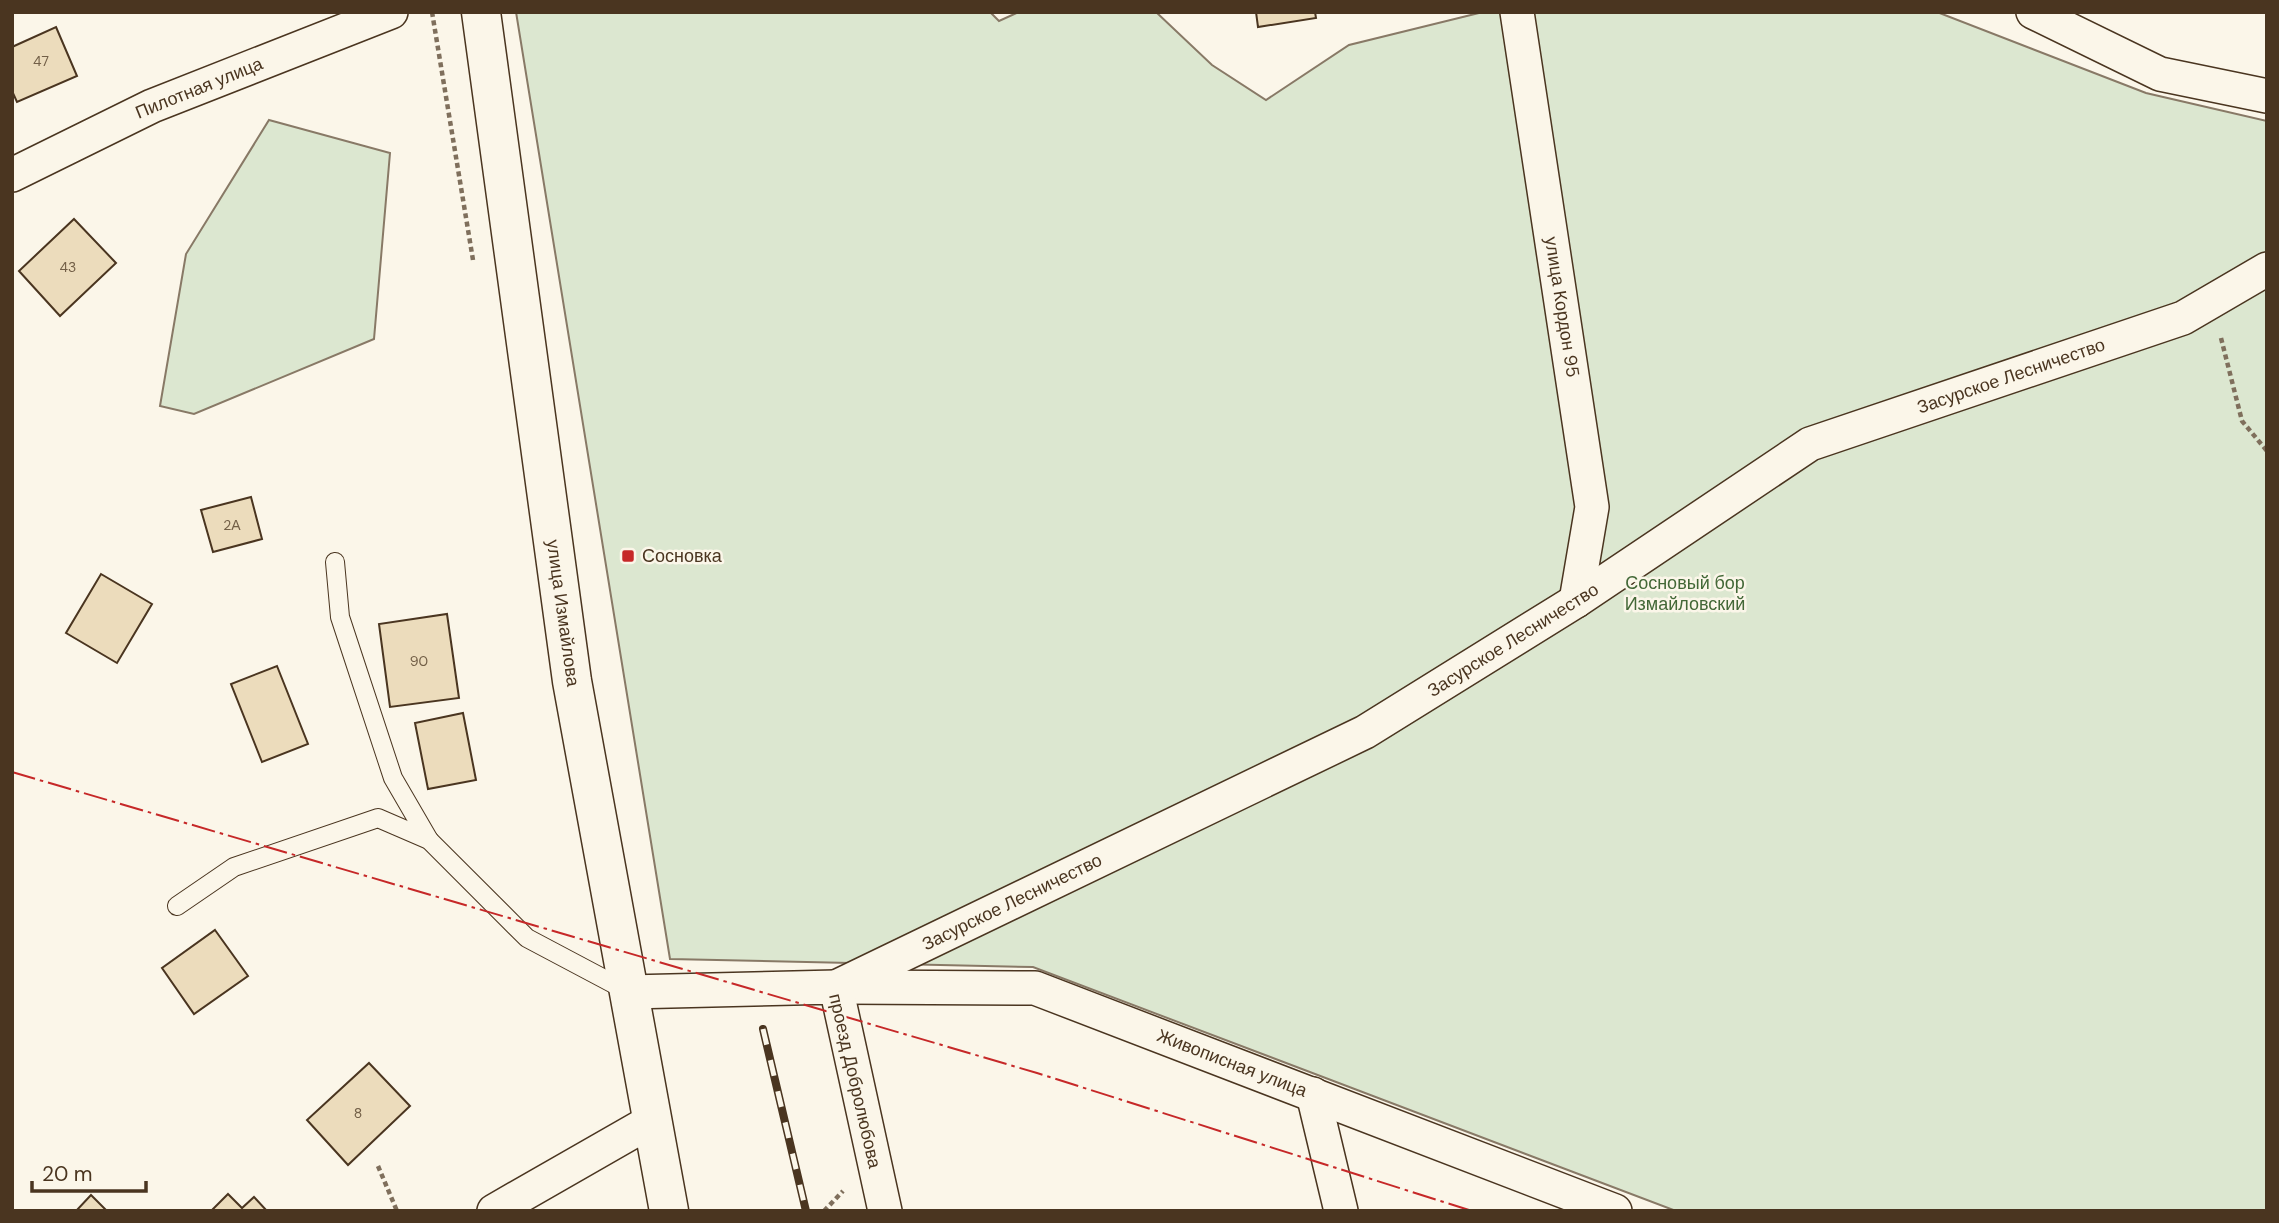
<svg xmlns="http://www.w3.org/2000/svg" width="2279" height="1223" viewBox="0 0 2279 1223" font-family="'DM Sans',sans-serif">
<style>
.green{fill:#dce7d0;stroke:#887966;stroke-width:2}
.building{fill:#ecdcbc;stroke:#4a3520;stroke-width:2}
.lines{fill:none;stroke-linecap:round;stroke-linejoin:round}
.service-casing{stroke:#4a3520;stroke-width:20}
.minor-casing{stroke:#4a3520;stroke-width:36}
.secondary-casing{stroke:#4a3520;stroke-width:41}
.path{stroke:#7f6f5c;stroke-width:4.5;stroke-dasharray:5 3.5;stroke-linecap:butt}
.service{stroke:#fbf6e9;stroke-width:18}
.minor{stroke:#fbf6e9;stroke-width:33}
.secondary{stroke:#fbf6e9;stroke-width:38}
.rail-casing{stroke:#4a3520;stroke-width:8}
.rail{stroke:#fbf6e9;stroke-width:5;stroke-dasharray:16;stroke-linecap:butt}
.power{stroke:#c62828;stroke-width:2;stroke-dasharray:24 5 3.5 5;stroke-linecap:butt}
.poi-dot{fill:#c62828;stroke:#fbf6e9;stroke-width:2.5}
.labels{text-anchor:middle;stroke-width:5;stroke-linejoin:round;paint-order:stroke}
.number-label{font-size:14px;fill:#725f47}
.street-label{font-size:18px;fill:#4a3520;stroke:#fbf6e9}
.poi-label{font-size:18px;fill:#4a3520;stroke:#fbf6e9;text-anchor:start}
.park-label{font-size:18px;fill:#436837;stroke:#fbf6e9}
</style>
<rect width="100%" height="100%" fill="#fbf6e9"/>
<g class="green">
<path d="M516 12H990L999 21 1019 12H1156L1212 65 1266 100 1349 45 1483 12H1937L2146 93 2267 121V1211H1676L1033 967 670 959Z"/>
<path d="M269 120 390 153 374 339 194 414 160 406 186 254Z"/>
</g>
<g class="building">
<path d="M1256 12H1315L1316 18 1258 27Z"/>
<path d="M56 27 77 76 17 102 12 91V47Z"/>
<path d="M74 219 116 263 60 316 19 271Z"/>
<path d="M251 497 262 539 213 552 201 510Z"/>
<path d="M101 574 152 604 117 663 66 633Z"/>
<path d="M447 614 459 698 390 707 379 624Z"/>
<path d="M277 666 308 744 262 762 231 684Z"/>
<path d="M463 713 476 780 428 789 415 723Z"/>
<path d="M215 930 248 976 194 1014 162 968Z"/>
<path d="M369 1063 410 1106 348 1165 307 1120Z"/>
<path d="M228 1194 242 1208 254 1197 267 1211H211Z"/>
<path d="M91 1195 107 1211H76Z"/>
</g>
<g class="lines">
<defs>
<g id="service">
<path d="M335 562 340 617 393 778 429 840"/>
<path d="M177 906 234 867 378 818 429 840 527 938 627 991"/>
</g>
<g id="minor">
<path d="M1517 12 1592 507 1576 601"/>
<path d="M2033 12 2160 74 2267 96"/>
<path d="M12 175 152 106 391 12"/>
<path d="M836 987 1365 732 1576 601 1810 444 2183 318 2267 269"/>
<path d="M845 987 1035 988 1615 1211"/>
<path d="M629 992 836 987 885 1211"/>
<path d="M1313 1094 1341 1211"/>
<path d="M494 1211 653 1120"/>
</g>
<path id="secondary" d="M481 12 572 681 669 1211"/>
</defs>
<use href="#service" class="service-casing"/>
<use href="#minor" class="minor-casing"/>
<use href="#secondary" class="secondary-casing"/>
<g class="path">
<path d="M432 12 473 260"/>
<path d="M2221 338 2242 421 2267 451"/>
<path d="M378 1166 397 1211"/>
<path d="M824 1211 843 1191"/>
</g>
<use href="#service" class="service"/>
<use href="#minor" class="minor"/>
<use href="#secondary" class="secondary"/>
<defs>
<path id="rail" d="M763 1029 806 1211"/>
</defs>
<use href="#rail" class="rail-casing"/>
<use href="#rail" class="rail"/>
<path class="power" d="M12 772 1037 1073 1472 1211"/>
</g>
<rect class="poi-dot" x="621" y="549" width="14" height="14" rx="3.5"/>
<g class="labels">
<g class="number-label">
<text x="41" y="66">47</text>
<text x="68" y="272">43</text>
<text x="232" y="530">2А</text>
<text x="419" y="666">90</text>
<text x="358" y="1118">8</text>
</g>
<g class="street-label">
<text transform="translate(199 88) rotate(-22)" y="6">Пилотная улица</text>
<text transform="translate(1562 307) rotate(81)" y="6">улица Кордон 95</text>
<text transform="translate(2011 376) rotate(-19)" y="6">Засурское Лесничество</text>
<text transform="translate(563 613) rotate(82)" y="6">улица Измайлова</text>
<text transform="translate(1513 640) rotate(-32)" y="6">Засурское Лесничество</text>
<text transform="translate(1012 902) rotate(-26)" y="6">Засурское Лесничество</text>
<text transform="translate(1232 1063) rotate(21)" y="6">Живописная улица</text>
<text transform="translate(855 1081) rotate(77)" y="6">проезд Добролюбова</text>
</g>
<g class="poi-label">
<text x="642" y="562">Сосновка</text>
</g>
<g class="park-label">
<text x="1685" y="589">Сосновый бор<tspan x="1685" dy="21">Измайловский</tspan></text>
</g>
</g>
<rect width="2279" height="1223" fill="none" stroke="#4a3520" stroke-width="28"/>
<path d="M32 1181v10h114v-10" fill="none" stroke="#4a3520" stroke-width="3.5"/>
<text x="42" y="1181" font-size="21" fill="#4a3520" stroke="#fbf6e9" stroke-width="5" paint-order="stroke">20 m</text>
</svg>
